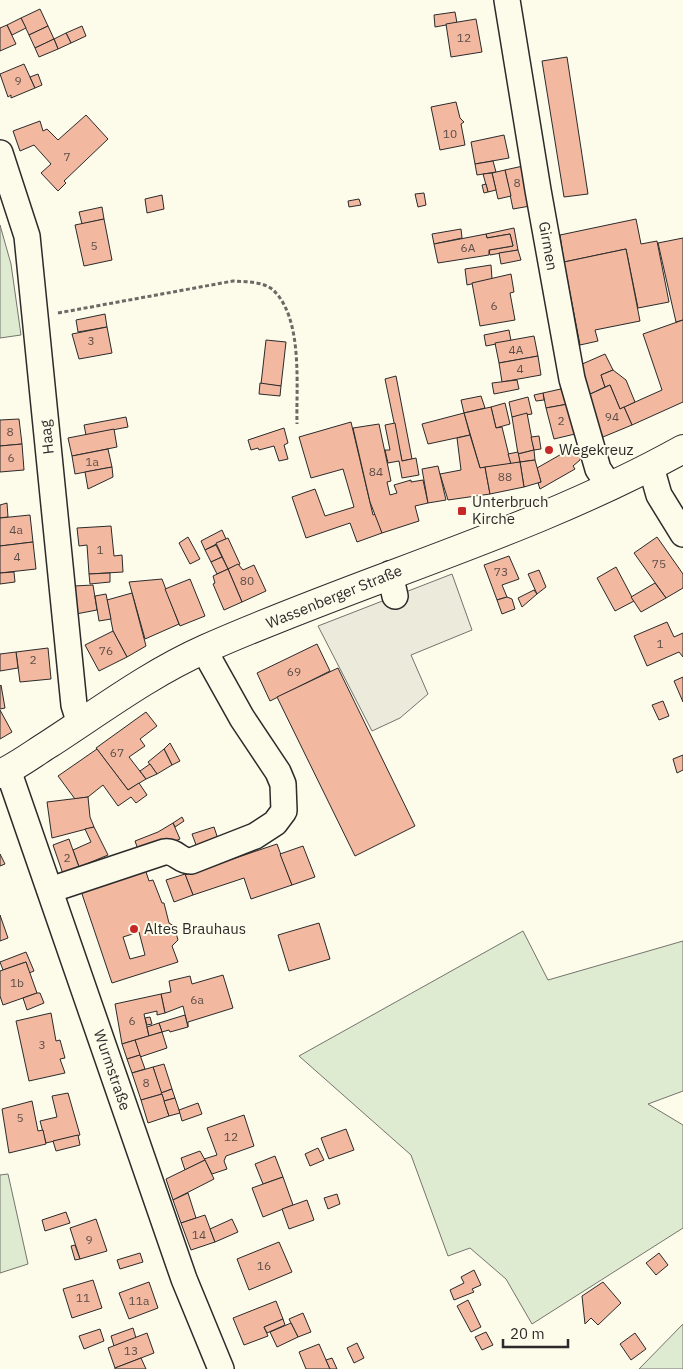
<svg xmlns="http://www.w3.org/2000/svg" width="683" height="1369" viewBox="0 0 683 1369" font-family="'IBM Plex Sans',sans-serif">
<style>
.green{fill:#deebd1;stroke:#74746e}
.parking{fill:#eceadb;stroke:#74746e}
.building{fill:#f2b8a0;stroke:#2b2b2b;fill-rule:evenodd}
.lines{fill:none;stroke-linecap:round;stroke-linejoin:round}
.minor-casing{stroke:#2b2b2b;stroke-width:28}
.major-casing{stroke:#2b2b2b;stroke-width:30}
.path{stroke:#6a6964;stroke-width:3;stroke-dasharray:4 2.5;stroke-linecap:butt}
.minor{stroke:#fdfbea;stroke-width:25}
.major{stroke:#fdfbea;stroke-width:28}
.poi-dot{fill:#c62828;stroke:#fdfbea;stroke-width:2}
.labels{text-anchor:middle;stroke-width:4;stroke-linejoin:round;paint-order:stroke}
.number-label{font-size:12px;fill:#5d4e48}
.street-label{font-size:15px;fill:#2b2b2b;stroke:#fdfbea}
.poi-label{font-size:15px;fill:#2b2b2b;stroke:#fdfbea;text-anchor:start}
</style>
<rect width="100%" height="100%" fill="#fdfbea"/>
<g class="green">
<path d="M0 225 11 264 21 335 0 338Z"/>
<path d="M523 931 548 980 683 941V1091L648 1104 683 1125V1228L532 1324 506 1279 470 1248 448 1256 411 1155 299 1056Z"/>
<path d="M8 1174 28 1264 0 1273V1175Z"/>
<path d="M683 1324V1369H639Z"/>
</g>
<path class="parking" d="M452 574 472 630 411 655 428 694 400 718 372 731 318 626Z"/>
<g class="building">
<path d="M40 9 48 26 29 35 21 18Z"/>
<path d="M455 12 457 23 435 27 434 15Z"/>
<path d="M21 18 26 28 12 35 7 25Z"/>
<path d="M476 19 482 52 451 57 446 24Z"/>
<path d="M7 25 16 44 0 51V28Z"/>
<path d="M48 26 54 39 35 48 29 35Z"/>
<path d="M82 26 86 36 71 43 66 33Z"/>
<path d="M66 33 71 43 58 49 54 39Z"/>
<path d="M54 39 58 49 39 57 35 48Z"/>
<path d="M567 57 588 194 564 197 542 61Z"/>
<path d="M24 64 35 88 11 98V95L8 97 0 74Z"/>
<path d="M38 74 42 85 35 88 30 77Z"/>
<path d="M456 102 460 118 464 122 461 124 465 145 440 150 431 107Z"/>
<path d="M86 115 108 139 64 181 66 183 58 191 41 173 51 164 34 145 20 151 13 131 40 121 43 131 47 129 58 140Z"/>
<path d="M504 135 509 158 475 164 471 142Z"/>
<path d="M493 161 496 172 477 175 475 164Z"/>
<path d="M523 166 530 206 513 209 505 170Z"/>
<path d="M505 170 511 196 498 199 492 173Z"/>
<path d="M492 173 496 190 488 192 483 174Z"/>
<path d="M486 184 488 192 484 193 482 185Z"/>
<path d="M424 193 426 205 418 207 415 194Z"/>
<path d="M162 195 164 209 147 213 145 199Z"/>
<path d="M359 199 361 205 349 207 348 201Z"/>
<path d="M102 207 104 219 82 224 79 212Z"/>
<path d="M104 219 112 260 84 266 75 225Z"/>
<path d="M636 219 641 244 657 241 669 302 638 308 626 249 564 262 560 235Z"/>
<path d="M514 228 518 250 490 255 489 250 513 246 510 234 487 238 486 234Z"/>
<path d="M461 229 462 238 434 244 432 234Z"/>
<path d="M486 234 487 238 510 234 513 246 489 250V255L438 263 434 244Z"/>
<path d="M683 238V320L676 322 658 243Z"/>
<path d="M626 249 640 321 595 330 598 341 580 345 564 262Z"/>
<path d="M518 250 521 260 501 264 499 253Z"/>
<path d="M491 265 492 279 467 285 465 269Z"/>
<path d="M511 274 514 292 510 293 515 320 480 326 472 283Z"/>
<path d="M105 314 107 327 78 332 76 320Z"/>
<path d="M683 320V402L632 425 624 407 662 390 643 334Z"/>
<path d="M107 327 112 353 79 359 72 334Z"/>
<path d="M509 330 511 341 486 346 484 335Z"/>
<path d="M534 336 538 356 499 363 495 343Z"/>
<path d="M266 340 286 342 281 386 261 384Z"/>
<path d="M605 354 613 370 601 375 605 387 586 396 580 365Z"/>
<path d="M538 356 541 375 502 382 499 363Z"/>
<path d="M613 370 626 380 635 402 620 409 610 385 605 387 601 375Z"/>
<path d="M396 376 412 459 402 461 385 379Z"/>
<path d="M517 380 519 389 494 394 492 383Z"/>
<path d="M260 383 281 386 280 396 259 394Z"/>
<path d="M610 385 620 409 624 407 632 425 603 437 586 396Z"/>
<path d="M565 388 568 404 546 408 543 393Z"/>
<path d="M543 393 544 400 536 401 534 395Z"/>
<path d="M481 396 485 408 464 413 461 400Z"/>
<path d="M528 397 532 414 512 417 509 402Z"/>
<path d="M505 403 510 424 496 428 491 407Z"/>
<path d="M568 404 575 434 554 439 546 408Z"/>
<path d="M491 407 496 428 502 427 511 464 480 468 464 413Z"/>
<path d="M464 413 470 435 428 444 422 424Z"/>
<path d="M527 413 534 450 518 454 512 417Z"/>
<path d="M126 417 128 427 86 435 84 425Z"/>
<path d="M19 419 22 444 0 446V420Z"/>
<path d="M351 422 373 515 376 514 382 533 357 542 350 523 306 538 292 497 315 489 325 516 354 507 343 469 311 478 299 437Z"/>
<path d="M395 423 402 461 416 458 419 475 402 478 399 461 388 463 385 450H390L385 425Z"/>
<path d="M379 424 391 481 387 482 390 495 397 493 394 485 411 480V482L423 480 428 503 415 506 419 521 382 533 370 502 353 428Z"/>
<path d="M284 428 288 443 284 445 288 459 279 461 274 446 259 450 258 448 251 450 248 440Z"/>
<path d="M114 429 117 447 72 456 68 438Z"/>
<path d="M470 435 480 468 485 467 490 494 448 500 440 474 461 470 457 438Z"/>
<path d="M539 436 541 449 534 450 531 437Z"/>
<path d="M22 444 24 470 0 472V446Z"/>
<path d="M108 449 112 467 75 474 72 456Z"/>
<path d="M534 450 535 460 520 462 518 454Z"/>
<path d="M574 451 581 455 580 460 573 466 575 469 540 489 538 483 541 482 537 468 565 452 568 454Z"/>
<path d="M518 452 520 462 511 464 508 454Z"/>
<path d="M535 460 541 482 524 487 520 462Z"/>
<path d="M520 462 524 487 490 494 485 467Z"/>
<path d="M438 466 446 500 428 503 422 469Z"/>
<path d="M112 467 113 477 88 489 85 472Z"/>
<path d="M7 503 8 517 0 518V505Z"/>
<path d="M30 515 33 542 0 546V518Z"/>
<path d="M111 526 114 556 122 555 123 572 89 574 87 545 79 546 77 528Z"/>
<path d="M222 530 226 539 205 550 201 541Z"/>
<path d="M188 537 200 559 190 564 179 543Z"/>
<path d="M657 537 683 574V588L666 598 634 553Z"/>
<path d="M228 538 240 564 228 569 216 543Z"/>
<path d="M33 542 36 569 0 573V546Z"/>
<path d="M216 545 222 557 211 562 205 550Z"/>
<path d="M509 556 519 579 502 585 507 597 497 600 484 565Z"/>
<path d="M222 557 228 569 217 574 211 562Z"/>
<path d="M238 564 243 570 254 565 266 591 242 602 228 569Z"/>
<path d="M616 567 634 601 615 611 597 578Z"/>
<path d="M228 569 242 602 224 610 213 584 215 583 213 576Z"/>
<path d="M539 570 546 587 537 594 528 574Z"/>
<path d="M14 572 15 582 0 584V573Z"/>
<path d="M110 573V582L90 584 89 574Z"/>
<path d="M162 579 179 624 145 639 129 582Z"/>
<path d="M190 579 205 616 180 626 165 589Z"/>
<path d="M655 583 666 598 641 612 631 597Z"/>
<path d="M93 585 97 610 76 614 74 586Z"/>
<path d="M534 590 537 594 522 607 518 598Z"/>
<path d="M132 593 146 646 127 657 113 631 107 600Z"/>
<path d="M106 594 111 619 99 621 95 596Z"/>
<path d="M507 597 512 599 515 609 502 614 497 600Z"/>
<path d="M667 622 674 637 683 633V657L679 652 647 666 634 636Z"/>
<path d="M113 631 127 657 99 671 85 645Z"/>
<path d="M317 644 330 671 270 701 257 673Z"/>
<path d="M48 648 51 679 20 682 16 652Z"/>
<path d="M16 652 18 668 0 671V654Z"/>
<path d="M338 668 415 826 355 856 277 697Z"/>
<path d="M683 677V702L674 681Z"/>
<path d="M1 685 5 708 0 709V686Z"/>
<path d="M663 701 669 716 659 720 652 705Z"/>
<path d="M0 710 12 732 0 739Z"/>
<path d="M146 712 157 726 140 739 145 746 129 757 146 779 128 790 96 748Z"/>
<path d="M170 743 180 761 172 765 164 749Z"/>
<path d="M97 749 128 790 139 783 147 795 136 803 131 797 118 806 103 785 88 797 75 799 58 776Z"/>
<path d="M164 749 172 765 157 774 148 762Z"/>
<path d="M683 755V770L677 773 673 759Z"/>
<path d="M150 764 157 774 146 779 140 771Z"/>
<path d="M88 797 90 817 94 827 52 838 47 802Z"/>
<path d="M182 817 184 821 175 827 173 823Z"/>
<path d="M173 823 180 839 140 855 135 841 158 832Z"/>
<path d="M94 827 108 855 79 867 73 850 91 842 85 829Z"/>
<path d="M214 827 220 845 199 853 192 834Z"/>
<path d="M69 839 79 867 63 874 53 845Z"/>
<path d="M277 844 292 885 251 899 244 878 193 895 185 875Z"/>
<path d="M303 846 315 877 292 885 280 854Z"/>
<path d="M0 854 5 864 0 866Z"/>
<path d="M145 869 149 881 153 880 162 903H164L169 923 174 926 178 940 172 946 178 962 112 983 81 891ZM139 932 145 955 130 959 123 937Z"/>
<path d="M185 874 193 895 174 902 166 880Z"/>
<path d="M0 915 8 938 0 941Z"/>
<path d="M319 923 330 959 289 971 278 935Z"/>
<path d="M26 952 34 971 29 973 26 962 3 970 0 962Z"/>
<path d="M26 962 37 993 3 1005 0 996V971Z"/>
<path d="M223 975 233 1008 188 1022V1027L183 1006 165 1013 161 994 171 992 169 981 190 976 192 984Z"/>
<path d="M37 993H40L44 1003 27 1010 23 998Z"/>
<path d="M161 994 165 1013 157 1015V1011L144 1014 149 1036 122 1044 115 1004Z"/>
<path d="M51 1013 56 1041 60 1040 65 1058 60 1059 65 1073 29 1081 16 1021Z"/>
<path d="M185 1015 188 1027 170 1032 169 1030 162 1032 159 1023Z"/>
<path d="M150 1017 152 1024 147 1025 145 1018Z"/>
<path d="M159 1023 162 1032 149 1036 147 1027Z"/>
<path d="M162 1032 167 1048 140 1057 135 1040Z"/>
<path d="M135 1040 140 1055 127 1059 122 1044Z"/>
<path d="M140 1055 145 1069 132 1073 127 1059Z"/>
<path d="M164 1064 172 1089 161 1093 153 1067Z"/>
<path d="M153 1067 162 1094 141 1100 132 1073Z"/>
<path d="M172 1089 175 1098 164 1101 161 1093Z"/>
<path d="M68 1093 80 1135 46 1143 40 1121 57 1117 52 1096Z"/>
<path d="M162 1094 169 1116 148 1123 141 1100Z"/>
<path d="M175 1098 180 1113 169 1116 164 1101Z"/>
<path d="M32 1101 38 1131 43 1130 46 1144 9 1153 2 1109Z"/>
<path d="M198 1103 202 1114 182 1121 179 1110Z"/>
<path d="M244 1115 254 1146 226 1156 224 1161 227 1169 212 1174 204 1159 217 1155 207 1128Z"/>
<path d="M346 1129 354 1150 329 1159 321 1138Z"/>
<path d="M78 1135 80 1145 56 1151 53 1141Z"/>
<path d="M318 1148 324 1160 310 1166 305 1154Z"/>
<path d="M200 1151 205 1160 185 1170 181 1158Z"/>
<path d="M275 1156 283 1177 263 1184 255 1164Z"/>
<path d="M205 1160 214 1179 173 1200 166 1179Z"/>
<path d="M283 1177 293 1205 263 1217 252 1188Z"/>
<path d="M188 1193 196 1218 181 1223 173 1200Z"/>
<path d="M337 1194 340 1204 328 1209 324 1198Z"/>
<path d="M307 1200 314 1220 289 1229 282 1209Z"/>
<path d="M66 1212 70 1223 45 1231 42 1220Z"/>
<path d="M205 1215 215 1242 191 1250 181 1223Z"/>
<path d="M96 1219 107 1251 80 1259 70 1228Z"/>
<path d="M232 1219 238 1232 215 1242 210 1229Z"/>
<path d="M279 1242 292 1272 249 1290 237 1259Z"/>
<path d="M75 1245 80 1259 75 1260 71 1246Z"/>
<path d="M140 1253 143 1262 120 1269 117 1260Z"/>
<path d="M659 1253 668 1265 656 1275 646 1263Z"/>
<path d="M474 1270 481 1285 472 1289 474 1292 454 1300 450 1290 464 1283 461 1277Z"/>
<path d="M93 1280 102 1308 72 1318 63 1289Z"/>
<path d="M149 1282 158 1308 129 1319 119 1293Z"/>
<path d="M603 1282 621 1303 598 1325 591 1318 585 1324 582 1296Z"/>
<path d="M468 1300 481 1327 471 1332 457 1306Z"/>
<path d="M276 1301 283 1319 264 1327 268 1336 244 1345 233 1318Z"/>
<path d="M303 1313 311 1332 298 1337 289 1319Z"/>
<path d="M283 1319 285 1325 267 1333 264 1327Z"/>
<path d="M291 1323 298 1337 277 1347 270 1332Z"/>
<path d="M133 1328 136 1338 114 1346 111 1336Z"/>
<path d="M100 1329 104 1341 84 1349 79 1336Z"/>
<path d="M486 1332 493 1345 482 1350 475 1337Z"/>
<path d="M147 1333 154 1353 115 1368 108 1348Z"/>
<path d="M635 1333 646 1349 631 1360 620 1344Z"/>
<path d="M357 1343 364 1358 354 1363 347 1348Z"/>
<path d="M319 1344 330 1369H306L299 1352Z"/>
<path d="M141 1358 146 1369H115V1368Z"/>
<path d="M332 1358 337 1369H330L326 1360Z"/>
</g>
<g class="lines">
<defs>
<g id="minor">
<path d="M507 0 538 190 572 379 598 469 610 487"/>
<path d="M0 153 27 236 74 705 80 724"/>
<path d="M651 467 659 495 683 534"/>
<path d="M390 574 395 596"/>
<path d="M8 770 184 1279 221 1369"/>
<path d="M50 890 164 852C176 850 180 862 191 861L255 836 275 823 284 811 283 784 278 772 242 718 204 650"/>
</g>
<path id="major" d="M0 774C17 766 33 754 49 744 100 711 149 674 205 649 362 579 532 533 683 449"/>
</defs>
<use href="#minor" class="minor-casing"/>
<use href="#major" class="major-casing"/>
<path class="path" d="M58 313 233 281C248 282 266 281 276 293 303 323 296 387 297 424"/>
<use href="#minor" class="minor"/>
<use href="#major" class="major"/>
</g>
<g class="poi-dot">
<circle cx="549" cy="450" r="5"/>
<rect x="457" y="506" width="10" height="10" rx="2.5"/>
<circle cx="134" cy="929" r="5"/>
</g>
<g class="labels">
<g class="number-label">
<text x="464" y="42">12</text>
<text x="18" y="85">9</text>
<text x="450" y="138">10</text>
<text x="67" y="161">7</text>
<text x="517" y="187">8</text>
<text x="94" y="250">5</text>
<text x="468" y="252">6A</text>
<text x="494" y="310">6</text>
<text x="91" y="345">3</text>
<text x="516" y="354">4A</text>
<text x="520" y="373">4</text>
<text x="612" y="421">94</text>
<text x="561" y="425">2</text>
<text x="10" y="436">8</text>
<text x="11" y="462">6</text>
<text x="92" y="466">1a</text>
<text x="376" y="476">84</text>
<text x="505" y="481">88</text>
<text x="16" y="534">4a</text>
<text x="100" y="554">1</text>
<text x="17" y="561">4</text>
<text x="659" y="568">75</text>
<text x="501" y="576">73</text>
<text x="247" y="585">80</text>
<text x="660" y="648">1</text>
<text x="106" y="655">76</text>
<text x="33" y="664">2</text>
<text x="294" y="676">69</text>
<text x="117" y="757">67</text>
<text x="67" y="862">2</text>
<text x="17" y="987">1b</text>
<text x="197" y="1004">6a</text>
<text x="132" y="1025">6</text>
<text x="42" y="1049">3</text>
<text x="146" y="1087">8</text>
<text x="20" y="1122">5</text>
<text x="231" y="1141">12</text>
<text x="199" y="1239">14</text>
<text x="89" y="1244">9</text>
<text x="264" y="1270">16</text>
<text x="83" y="1302">11</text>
<text x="139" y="1305">11a</text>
<text x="131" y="1355">13</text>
</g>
<g class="street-label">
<text transform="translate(548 246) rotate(80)" y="5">Girmen</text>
<text transform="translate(47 437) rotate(-96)" y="5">Haag</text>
<text transform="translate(334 597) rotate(-22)" y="5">Wassenberger Straße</text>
<text transform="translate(112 1070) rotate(71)" y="5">Wurmstraße</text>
</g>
<g class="poi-label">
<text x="559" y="455">Wegekreuz</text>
<text x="472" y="507">Unterbruch<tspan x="472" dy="17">Kirche</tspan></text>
<text x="144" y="934">Altes Brauhaus</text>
</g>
</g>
<path d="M503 1339v8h65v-8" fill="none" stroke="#2b2b2b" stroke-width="2.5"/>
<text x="510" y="1339" font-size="15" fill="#2b2b2b" stroke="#fdfbea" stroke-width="4" paint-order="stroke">20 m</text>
</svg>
